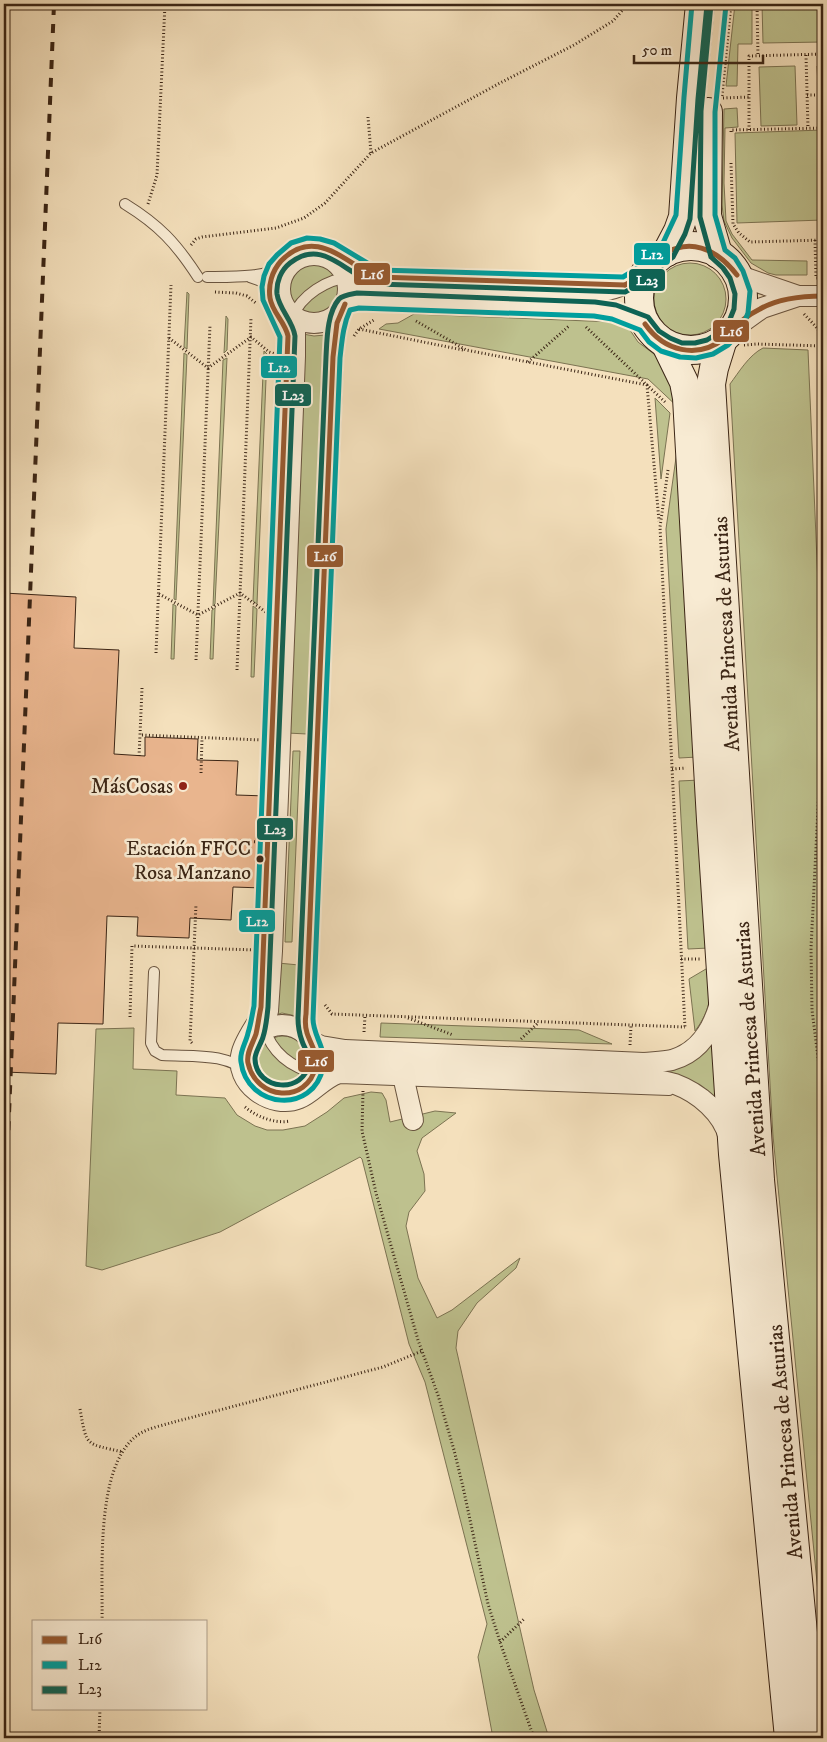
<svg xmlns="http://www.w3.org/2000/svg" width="827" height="1742" viewBox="0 0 827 1742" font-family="'IM FELL DW Pica',serif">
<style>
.green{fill:#bec18e;stroke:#7c7352}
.building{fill:#e9b58e;stroke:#3b2515}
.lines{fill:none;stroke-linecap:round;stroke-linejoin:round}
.lane-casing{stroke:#69543f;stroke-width:12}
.street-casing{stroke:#69543f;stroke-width:22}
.secondary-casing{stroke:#3b2515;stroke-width:30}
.path{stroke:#3b2515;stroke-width:3;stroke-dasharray:1 2.5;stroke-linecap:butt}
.lane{stroke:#f8ebd3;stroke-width:10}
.street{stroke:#f8ebd3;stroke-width:20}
.secondary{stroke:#f8ebd3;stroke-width:28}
.rail{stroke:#3b2515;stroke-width:4;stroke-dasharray:9 9;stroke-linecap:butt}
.bus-1-casing{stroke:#f8ebd3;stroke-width:9}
.bus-2-casing{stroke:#f8ebd3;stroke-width:9}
.bus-3-casing{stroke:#f8ebd3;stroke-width:9}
.bus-1{stroke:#975a30;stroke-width:5}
.bus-2{stroke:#009e9d;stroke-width:5}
.bus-3{stroke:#0e6355;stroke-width:5}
.poi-dot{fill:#8f2418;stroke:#f8ebd3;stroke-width:2}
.bus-dot{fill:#3b2515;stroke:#f8ebd3;stroke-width:2}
.labels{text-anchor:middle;stroke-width:5;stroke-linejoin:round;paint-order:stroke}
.bus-label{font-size:20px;fill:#3b2515;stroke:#f8ebd3;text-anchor:end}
.street-label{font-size:21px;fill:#3b2515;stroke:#f8ebd3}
.poi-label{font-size:21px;fill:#3b2515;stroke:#f8ebd3;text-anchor:end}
.line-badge{stroke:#f8ebd3;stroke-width:2}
.badge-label{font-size:14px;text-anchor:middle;font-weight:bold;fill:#fff}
</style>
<rect width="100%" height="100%" fill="#f4e0bc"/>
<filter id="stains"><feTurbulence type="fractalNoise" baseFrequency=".004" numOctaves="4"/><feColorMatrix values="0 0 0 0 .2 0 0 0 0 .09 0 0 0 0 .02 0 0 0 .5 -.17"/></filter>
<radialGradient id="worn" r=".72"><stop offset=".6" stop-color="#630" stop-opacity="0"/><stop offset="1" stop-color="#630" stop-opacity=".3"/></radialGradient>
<g class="green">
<path d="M735 4H752V44H738L737 86H726Z"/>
<path d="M762 4H822L823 42 763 43Z"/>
<path d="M795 66 797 125 761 126 759 67Z"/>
<path d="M817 66H823V85H818Z"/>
<path d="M737 108 738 127 725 128 724 183 726 221 732 234 752 260 807 261V275H776L768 273 751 263 732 238 724 221 722 205 724 109Z"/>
<path d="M823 130V220L737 223 735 133Z"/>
<circle cx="690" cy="299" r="36"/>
<circle cx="314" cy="289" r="24"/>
<path d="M187 292 189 294 187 349 184 347Z"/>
<path d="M414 314 613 322 630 330 638 342 654 354 664 366 680 409 648 379 379 329 386 324 398 323Z"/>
<path d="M226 316 228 319 227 350 224 353Z"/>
<path d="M303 334 314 336 325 335 307 734 287 733Z"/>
<path d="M763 348 808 350 818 584H823V1643L773 1136 730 384C739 372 749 355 763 348Z"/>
<path d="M264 351 267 354 257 604 253 601Z"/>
<path d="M184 353 187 355 176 600 174 599Z"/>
<path d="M227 358 215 604 213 606 223 360Z"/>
<path d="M655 398 670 413 661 479Z"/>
<path d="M680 429 698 757 679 758 666 529Z"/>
<path d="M173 604 176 606 174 659H171Z"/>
<path d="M253 606 257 609 254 677H251Z"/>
<path d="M215 608 213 659H210L212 610Z"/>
<path d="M293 751H300L292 942H285Z"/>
<path d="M700 780 709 948 688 949 679 781Z"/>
<path d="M278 963 299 965 296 1016 282 1013 275 1015Z"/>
<path d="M711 966C712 992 711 1010 695 1031L689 979Z"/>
<path d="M381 1023 579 1030 612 1044 380 1037Z"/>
<path d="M134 1028 133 1069 177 1071 176 1095 225 1098 237 1115 255 1126 267 1130H283L305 1126 327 1112 344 1098 371 1092 382 1093 386 1100 390 1122 435 1111 456 1113 422 1138 417 1151 424 1174 425 1191 409 1212 406 1226 418 1278 437 1318 452 1310 520 1258 516 1268 477 1303 458 1331 456 1348 534 1690 549 1738H493L478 1657 487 1624 425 1382 409 1344 362 1159 360 1157 220 1232 102 1270 86 1266 96 1029Z"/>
<circle cx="283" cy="1060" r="24"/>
<path d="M714 1040 717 1105 663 1072Z"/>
</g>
<path class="building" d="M4 593 76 597 74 648 119 650 114 754 145 756V737L198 739 197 760 238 761 236 795 266 796 263 888 233 887 231 920 190 918 189 938 137 936 138 917 107 916 103 1024 58 1023 56 1074 4 1072Z"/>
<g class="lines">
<defs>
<g id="lane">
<path d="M125 204C159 225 176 243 198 277"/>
<path d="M207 277C237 277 262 278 290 265"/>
<path d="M250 277 261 281 281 292"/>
<path d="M292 318C301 295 327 279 351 277"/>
<path d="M288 337C286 322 273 313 270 298 264 266 297 236 329 248 344 254 354 266 368 273"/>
<path d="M154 972 151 1043 155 1051 162 1055C194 1057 225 1052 251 1074"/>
<path d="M261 1007C253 1021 241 1036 237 1051 227 1086 270 1116 301 1103 316 1097 325 1083 340 1078L669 1090"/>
<path d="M264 1027C272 1054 292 1068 318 1074"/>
</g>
<g id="street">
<circle cx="314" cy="289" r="34"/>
<path d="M344 272 360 280 384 285 591 292C613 291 628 284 646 272"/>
<path d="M737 275 798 296"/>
<path d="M345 304 358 300 374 301 595 309 614 312 645 324"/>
<path d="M734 328 762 308 798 296H823"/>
<circle cx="282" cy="1059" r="34"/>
<path d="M262 1031 268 1011 272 951 295 356V326L293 315"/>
<path d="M306 1033V1003L333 357 335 332 341 311"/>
<path d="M312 1042 321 1046 345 1050 644 1063C653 1062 663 1062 672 1060 700 1052 713 1029 720 1003"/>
<path d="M401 1067 413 1120"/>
<path d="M309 1081 332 1067 352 1065 644 1077C654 1080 665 1081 675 1084 699 1093 723 1113 729 1138"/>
</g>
<g id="secondary">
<path d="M708 112 707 216 718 254"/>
<circle cx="691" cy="298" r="52"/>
<path d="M667 252 678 231 683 217 691 98 700 4"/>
<path d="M723 339 714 368 711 384 760 1180 813 1738"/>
<path d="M666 345 684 382 687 398 711 820 733 1154 789 1738"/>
</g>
</defs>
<use href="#lane" class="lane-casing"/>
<use href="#street" class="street-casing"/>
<use href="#secondary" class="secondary-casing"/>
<g class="path">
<path d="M757 4 758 56"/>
<path d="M806 55 808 128"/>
<path d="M807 95H823"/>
<path d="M722 96 731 4"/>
<path d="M723 98 749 97"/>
<path d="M368 117 371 153"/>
<path d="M749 130V56L823 54"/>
<path d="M731 132V130L823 128"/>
<path d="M731 163 733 224 739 233 750 242 823 240"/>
<path d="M148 204 157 175 165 4"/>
<path d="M815 240 816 278H817"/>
<path d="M191 245 196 239 202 237 276 228 304 218 325 203 371 153 500 83 574 45 613 21 628 4"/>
<path d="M633 257 647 244"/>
<path d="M215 292 236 293"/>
<path d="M236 293 247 296 257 304"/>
<path d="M804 314C812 323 822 330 823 344"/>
<path d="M416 321 466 350 647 385 665 402"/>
<path d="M586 327 647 385 659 521"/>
<path d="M359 329 463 350"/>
<path d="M354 336 359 329 374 320"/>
<path d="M169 338 208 368 251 337 269 352 279 355"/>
<path d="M744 345 757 344 823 346"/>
<path d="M528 362 569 326"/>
<path d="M668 470 660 527 685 1028"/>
<path d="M159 594 198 615 240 593 267 613"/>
<path d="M156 653 171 285"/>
<path d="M196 660 210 325"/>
<path d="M237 670 251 318"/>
<path d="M142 688 140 735 262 740"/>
<path d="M823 732 819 788 811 948 812 1010 823 1097"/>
<path d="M139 756 140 735"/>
<path d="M672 769 686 768"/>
<path d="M201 773 202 738"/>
<path d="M240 841 259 842"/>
<path d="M681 959H700"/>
<path d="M325 1005 332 1014 685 1027"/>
<path d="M130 1017 132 946 256 950"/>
<path d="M408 1018 453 1035"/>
<path d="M364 1032 365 1016"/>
<path d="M521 1039 538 1023"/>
<path d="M192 1043 190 1041 196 904"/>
<path d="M630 1045 631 1026"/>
<path d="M363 1091 362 1131 376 1193 418 1340 438 1395 454 1450 463 1487 488 1604 500 1642 534 1738"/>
<path d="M245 1107C257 1117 275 1124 290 1121"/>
<path d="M80 1409C87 1448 85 1443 123 1452"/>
<path d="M102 1621C103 1573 95 1470 135 1437 146 1428 161 1426 174 1422L383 1367 422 1351"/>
<path d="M500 1642 525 1618"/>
<path d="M99 1738 100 1708"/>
</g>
<use href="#lane" class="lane"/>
<use href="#street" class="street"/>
<use href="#secondary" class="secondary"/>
<path class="rail" d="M4 1238 54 4"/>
<defs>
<g id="bus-1">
<path d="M625 285C632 281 639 277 645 272 650 268 653 262 659 258 688 235 717 249 737 275"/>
<path d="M345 304 337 323 333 357 306 1014C305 1021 305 1027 307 1033 311 1045 318 1054 316 1066 307 1105 256 1100 248 1063 246 1053 253 1043 256 1034 258 1025 259 1016 261 1007L288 336C285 322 272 312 270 298 268 285 272 271 281 261 315 226 344 262 377 277L625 285"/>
<path d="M645 324C664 351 697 360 725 338 728 336 730 333 732 330 740 321 750 314 760 309 779 298 801 296 823 296"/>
</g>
<path id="bus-2" d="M692 4 684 97 676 215 661 247 647 259 641 266 623 277 379 270 334 243 320 239 307 238 291 243 277 255 269 264 264 276 262 287 263 300 280 337 254 1006C252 1015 251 1024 248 1033 246 1043 239 1052 241 1062 247 1109 314 1115 323 1067 327 1049 313 1036 313 1019L340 358C342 341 343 325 350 310L359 308 594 316 612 319 640 330 649 342 661 351 680 357 696 358 713 354 728 345 741 331 748 313 750 291 743 271 735 258 725 250 715 215V112L726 5"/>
<path id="bus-3" d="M707 5 698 99 690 219 685 234 673 257 657 269 651 278 625 292 377 284C345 275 324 237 290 263 281 270 276 282 277 294 279 309 293 321 295 336L268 1007C267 1017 266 1028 263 1037 261 1044 255 1052 255 1059 256 1091 305 1095 309 1062 310 1054 304 1048 302 1041 299 1033 298 1026 298 1018L326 357C327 339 327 313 339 299 343 295 352 294 357 293L595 302 616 305 648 317 659 331 670 338 682 343H695L707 340 718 333 728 324 734 309 735 294 730 278 723 268 711 257 700 217 701 111 711 4"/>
</defs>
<use href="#bus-1" class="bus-1-casing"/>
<use href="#bus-2" class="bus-2-casing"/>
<use href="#bus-3" class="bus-3-casing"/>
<use href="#bus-1" class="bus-1"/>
<use href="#bus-2" class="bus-2"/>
<use href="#bus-3" class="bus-3"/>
</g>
<circle class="poi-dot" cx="183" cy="786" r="5"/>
<circle class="bus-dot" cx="260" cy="859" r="4.5"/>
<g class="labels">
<g class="bus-label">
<text x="251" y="855">Estación FFCC<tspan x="251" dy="24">Rosa Manzano</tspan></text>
</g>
<g class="street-label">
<text transform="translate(726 634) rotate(-93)" y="7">Avenida Princesa de Asturias</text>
<text transform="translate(750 1039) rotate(-94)" y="7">Avenida Princesa de Asturias</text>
<text transform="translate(785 1442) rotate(-95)" y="7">Avenida Princesa de Asturias</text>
</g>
<g class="poi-label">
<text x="173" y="793">MásCosas</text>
</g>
</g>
<g class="line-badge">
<rect x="633" y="242" width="38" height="24" rx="5" fill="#009e9d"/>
<rect x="353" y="262" width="38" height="24" rx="5" fill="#975a30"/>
<rect x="628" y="268" width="38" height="24" rx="5" fill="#0e6355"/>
<rect x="712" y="319" width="38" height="24" rx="5" fill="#975a30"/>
<rect x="260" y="355" width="38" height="24" rx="5" fill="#009e9d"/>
<rect x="274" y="383" width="38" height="24" rx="5" fill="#0e6355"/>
<rect x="306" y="544" width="38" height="24" rx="5" fill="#975a30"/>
<rect x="256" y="817" width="38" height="24" rx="5" fill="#0e6355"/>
<rect x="238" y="909" width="38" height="24" rx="5" fill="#009e9d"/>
<rect x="297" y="1049" width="38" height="24" rx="5" fill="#975a30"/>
</g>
<g class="badge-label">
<text x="652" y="259">L12</text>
<text x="372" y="279">L16</text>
<text x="647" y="285">L23</text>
<text x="731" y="336">L16</text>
<text x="279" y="372">L12</text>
<text x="293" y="400">L23</text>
<text x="325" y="561">L16</text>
<text x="275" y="834">L23</text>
<text x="257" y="926">L12</text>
<text x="316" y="1066">L16</text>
</g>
<rect width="827" height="1742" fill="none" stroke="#f4e0bc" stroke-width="20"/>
<rect x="5" y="5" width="817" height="1732" fill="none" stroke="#3b2515" stroke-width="2.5"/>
<rect x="10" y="10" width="807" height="1722" fill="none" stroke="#3b2515"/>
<rect x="32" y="1620" width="175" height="90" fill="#f8ebd3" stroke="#ac9c87"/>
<rect x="42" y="1636" width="25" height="8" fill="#975a30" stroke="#ac9c87"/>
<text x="78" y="1644" font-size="15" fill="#3b2515">L16</text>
<rect x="42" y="1661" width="25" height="8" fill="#009e9d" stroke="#ac9c87"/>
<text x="78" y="1670" font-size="15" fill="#3b2515">L12</text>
<rect x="42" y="1686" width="25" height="8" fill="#0e6355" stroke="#ac9c87"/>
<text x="78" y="1694" font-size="15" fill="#3b2515">L23</text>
<path d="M634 55v8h129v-8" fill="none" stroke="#3b2515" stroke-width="2.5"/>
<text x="642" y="55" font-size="15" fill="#3b2515" stroke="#f8ebd3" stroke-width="4" paint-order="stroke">50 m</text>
<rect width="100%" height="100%" filter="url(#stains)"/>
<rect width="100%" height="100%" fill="url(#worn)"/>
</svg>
